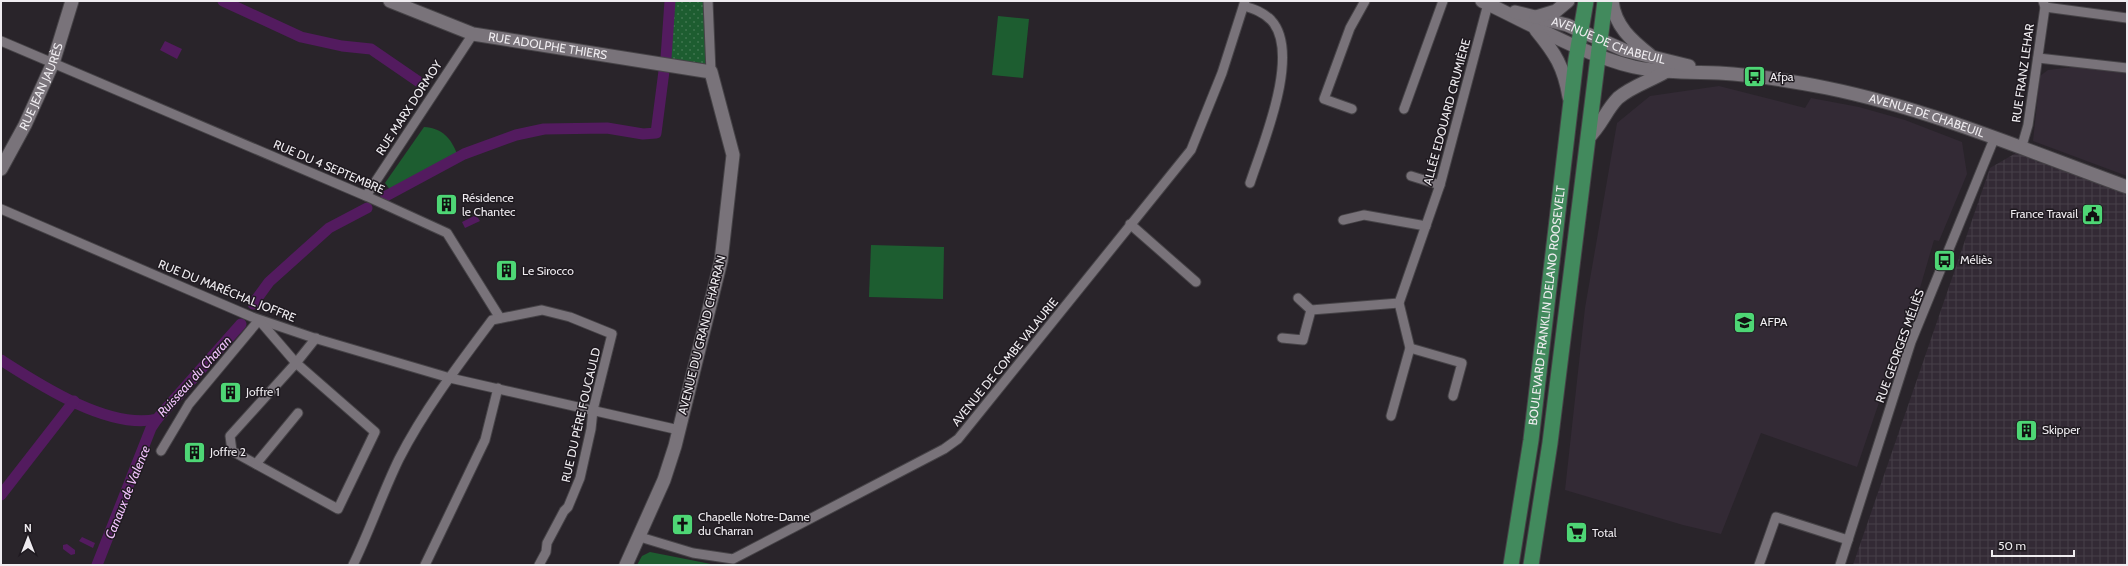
<svg xmlns="http://www.w3.org/2000/svg" width="2128" height="566" viewBox="0 0 2128 566" font-family="Cabin,sans-serif">
<style>
.built{fill:#332a35}
.industrial{fill:url(#industrial-grid)}
.grass{fill:url(#grass-dots)}
.park{fill:#1d5d30}
.water{fill:#531b5f}
.lines{fill:none;stroke-linecap:round;stroke-linejoin:round}
.canal{stroke:#531b5f;stroke-width:11}
.street-casing{stroke:#464347;stroke-width:11}
.secondary-casing{stroke:#464347;stroke-width:15}
.primary-casing{stroke:#464347;stroke-width:17}
.street{stroke:#79737a;stroke-width:9}
.secondary{stroke:#79737a;stroke-width:13}
.primary{stroke:#428a5d;stroke-width:15}
.labels{text-anchor:middle;stroke-width:3;stroke-linejoin:round;paint-order:stroke}
.street-label{font-size:12px;fill:#efecf0;stroke:#1f1a20}
.poi-label{font-size:12px;fill:#efecf0;stroke:#1f1a20;text-anchor:start}
.water-label{font-size:13px;font-style:italic;fill:#efc0fa;stroke:#1f1a20}
</style>
<defs>
<pattern id="industrial-grid" width="8" height="8" patternUnits="userSpaceOnUse"><rect width="8" height="8" fill="#332a35"/><path d="M0 4h8M4 0v8" fill="none" stroke="#473f49"/></pattern>
<pattern id="grass-dots" width="8" height="8" patternUnits="userSpaceOnUse"><rect width="8" height="8" fill="#1d5d30"/><path d="M2 2h.1M6 6h.1" fill="none" stroke="#3e744e" stroke-width="1.8" stroke-linecap="round"/></pattern>
</defs>
<rect width="100%" height="100%" fill="#29242a"/>
<g class="built">
<path d="M2081 66 2127 72V176L2033 141 2040 76 2048 70Z"/>
<path d="M1719 86 1805 108 1811 98 1859 107 1905 120 1962 142 1967 174 1939 241 1934 240 1920 288 1916 287 1902 335 1857 467 1761 433 1721 534 1683 525 1565 490 1585 308 1617 123 1650 96Z"/>
</g>
<path class="industrial" d="M2016 153 2127 193V565H1853L1990 168Z"/>
<path class="grass" d="M670 1H708L711 72 669 65 666 58Z"/>
<g class="park">
<path d="M998 16 1029 19 1023 78 992 75Z"/>
<path d="M424 127C442 128 451 138 457 154L391 191 385 183Z"/>
<path d="M871 245 944 247 943 299 869 297Z"/>
<path d="M650 552 716 565H637L642 556Z"/>
</g>
<g class="water">
<path d="M165 41 182 49 177 59 160 50Z"/>
<path d="M476 215 480 221 465 228 462 222Z"/>
<path d="M82 537 95 543 93 548 79 541Z"/>
<path d="M67 544 75 550V554L71 555 63 549V545Z"/>
</g>
<g class="lines">
<g class="canal">
<path d="M223 1 301 37 342 46 371 49 422 84"/>
<path d="M666 58 670 1"/>
<path d="M386 196 464 154 516 135 544 129 607 128 643 134 656 133 664 71"/>
<path d="M253 304 269 282 329 228 367 208"/>
<path d="M1 360C40 385 109 430 157 419L241 324"/>
<path d="M1 495 74 401"/>
<path d="M97 565 151 428 157 419"/>
</g>
<defs>
<g id="street">
<path d="M708 1 711 72"/>
<path d="M1244 6C1254 9 1263 12 1271 20 1302 53 1262 146 1250 183"/>
<path d="M2045 7 2127 18"/>
<path d="M1 41 366 196 447 233 500 318"/>
<path d="M2038 58 2127 68"/>
<path d="M1352 109 1324 99 1350 28 1365 1"/>
<path d="M1404 109 1443 1"/>
<path d="M2021 149 2028 125 2045 7 2043 1"/>
<path d="M1411 176 1440 185"/>
<path d="M366 196 473 34"/>
<path d="M1 209 252 317 314 338 450 378 679 430"/>
<path d="M1343 220 1364 215 1426 226"/>
<path d="M1130 224 1196 282"/>
<path d="M1298 298 1311 310"/>
<path d="M1282 338 1303 340 1311 310 1399 303"/>
<path d="M1410 348 1462 363 1453 396"/>
<path d="M1391 416 1410 348 1399 303 1440 185 1488 4"/>
<path d="M161 451 189 404 259 320 296 363 375 432 338 509 232 451 230 436 296 363 316 338"/>
<path d="M256 464 298 413"/>
<path d="M640 537 693 553 733 559 944 449 958 439 1191 150 1222 73 1245 1"/>
<path d="M353 565C370 530 382 494 399 459 424 410 459 364 492 320L542 310 570 317 612 334 593 410 591 429 580 478 568 507 564 511 547 543 546 552 539 565"/>
<path d="M425 565 485 440 498 388"/>
<path d="M1759 565 1776 517 1848 540"/>
<path d="M1840 565 1911 342 1994 139"/>
</g>
<g id="secondary">
<path id="s1" d="M390 1 473 34 711 72 733 155 721 261 675 446 664 480 626 565"/>
<path id="s2" d="M1482 1C1529 23 1583 55 1634 67 1663 73 1690 72 1719 73 1755 75 1792 81 1827 88 1930 109 2028 151 2127 187"/>
<path d="M1612 1C1615 26 1631 40 1650 55"/>
<path id="s3" d="M1515 12 1567 25 1624 50 1689 66"/>
<path d="M1536 17 1556 11 1568 1"/>
<path d="M1536 30C1555 53 1564 67 1569 97"/>
<path d="M1588 138C1601 126 1606 110 1618 98 1632 86 1650 81 1665 72"/>
<path id="s4" d="M1 169 25 125 53 63 72 1"/>
</g>
<g id="primary">
<path id="s5" d="M1511 565 1531 440 1576 59 1586 1"/>
<path d="M1531 565 1550 443 1605 1"/>
</g>
</defs>
<use href="#street" class="street-casing"/>
<use href="#secondary" class="secondary-casing"/>
<use href="#primary" class="primary-casing"/>
<use href="#street" class="street"/>
<use href="#secondary" class="secondary"/>
<use href="#primary" class="primary"/>
</g>
<defs>
<symbol id="bus-square" viewBox="-11 -11 22 22"><rect x="-9" y="-9" width="18" height="18" rx="4" fill="#4ed675" stroke="#1f1a20"/><path d="M-5-6H5V4H4V6H2V4H-2V6H-4V4H-5ZM-3.5-4V0h7V-4ZM-3.5 1.2v1.5H-2V1.2ZM2 1.2v1.5H3.5V1.2Z" fill="#111"/></symbol>
<symbol id="building-square" viewBox="-11 -11 22 22"><rect x="-9" y="-9" width="18" height="18" rx="4" fill="#4ed675" stroke="#1f1a20"/><path d="M-4-6H4V6H1V3H-1V6H-4ZM-2.5-4.3h1.7v1.8h-1.7ZM.8-4.3h1.7v1.8H.8ZM-2.5-1h1.7V.8h-1.7ZM.8-1h1.7V.8H.8Z" fill="#111"/></symbol>
<symbol id="civic-square" viewBox="-11 -11 22 22"><rect x="-9" y="-9" width="18" height="18" rx="4" fill="#4ed675" stroke="#1f1a20"/><path d="M-.6-6.5H3V-4.5H.6V-3L4-1V1h2V6H-6V1h2V-1L-.6-3ZM-1.2 2.5V6h2.4V2.5Z" fill="#111"/></symbol>
<symbol id="school-square" viewBox="-11 -11 22 22"><rect x="-9" y="-9" width="18" height="18" rx="4" fill="#4ed675" stroke="#1f1a20"/><path d="M0-5L7-2L0 1L-7-2ZM-4 1L0 2.5L4 1V4Q0 6-4 4Z" fill="#111"/></symbol>
<symbol id="church-square" viewBox="-11 -11 22 22"><rect x="-9" y="-9" width="18" height="18" rx="4" fill="#4ed675" stroke="#1f1a20"/><path d="M-1.2-6h2.4v3.5h3.3v2.4h-3.3V6h-2.4V-.1h-3.3v-2.4h3.3Z" fill="#111"/></symbol>
<symbol id="supermarket-square" viewBox="-11 -11 22 22"><rect x="-9" y="-9" width="18" height="18" rx="4" fill="#4ed675" stroke="#1f1a20"/><path d="M-6-5.5h2.5l.6 2H6L4.5 2H-2.5L-4.4-4H-6ZM-1.5 3.2a1.3 1.3 0 1 0 .1 0ZM3 3.2a1.3 1.3 0 1 0 .1 0Z" fill="#111"/></symbol>
</defs>
<g fill-rule="evenodd">
<use href="#bus-square" x="1742" y="64" width="25" height="25"/>
<use href="#building-square" x="434" y="192" width="25" height="25"/>
<use href="#civic-square" x="2080" y="202" width="25" height="25"/>
<use href="#bus-square" x="1932" y="248" width="25" height="25"/>
<use href="#building-square" x="494" y="258" width="25" height="25"/>
<use href="#school-square" x="1732" y="310" width="25" height="25"/>
<use href="#building-square" x="218" y="380" width="25" height="25"/>
<use href="#building-square" x="2014" y="418" width="25" height="25"/>
<use href="#building-square" x="182" y="440" width="25" height="25"/>
<use href="#church-square" x="670" y="512" width="25" height="25"/>
<use href="#supermarket-square" x="1564" y="520" width="25" height="25"/>
</g>
<g class="labels">
<g class="street-label">
<text dy="4" stroke="none"><textPath href="#s3" startOffset="98">AVENUE DE CHABEUIL</textPath></text>
<text dy="4" stroke="none"><textPath href="#s1" startOffset="165">RUE ADOLPHE THIERS</textPath></text>
<text transform="translate(2023 73) rotate(-82)" y="4">RUE FRANZ LEHAR</text>
<text dy="4" stroke="none"><textPath href="#s4" startOffset="92">RUE JEAN JAURÈS</textPath></text>
<text transform="translate(409 108) rotate(-57)" y="4">RUE MARX DORMOY</text>
<text transform="translate(1447 112) rotate(-75)" y="4">ALLÉE EDOUARD CRUMIÈRE</text>
<text dy="4" stroke="none"><textPath href="#s2" startOffset="464">AVENUE DE CHABEUIL</textPath></text>
<text transform="translate(329 167) rotate(23)" y="4">RUE DU 4 SEPTEMBRE</text>
<text transform="translate(227 291) rotate(22)" y="4">RUE DU MARÉCHAL JOFFRE</text>
<text dy="4" stroke="none"><textPath href="#s5" startOffset="262">BOULEVARD FRANKLIN DELANO ROOSEVELT</textPath></text>
<text transform="translate(702 335) rotate(-76)" y="4">AVENUE DU GRAND CHARRAN</text>
<text transform="translate(1900 346) rotate(-70)" y="4">RUE GEORGES MÉLIÈS</text>
<text transform="translate(1005 362) rotate(-51)" y="4">AVENUE DE COMBE VALAURIE</text>
<text transform="translate(581 415) rotate(-77)" y="4">RUE DU PÈRE FOUCAULD</text>
</g>
<g class="poi-label">
<text x="1770" y="81">Afpa</text>
<text x="462" y="202">Résidence<tspan x="462" dy="14">le Chantec</tspan></text>
<text x="2078" y="218" text-anchor="end">France Travail</text>
<text x="1960" y="264">Méliès</text>
<text x="522" y="275">Le Sirocco</text>
<text x="1760" y="326">AFPA</text>
<text x="246" y="396">Joffre 1</text>
<text x="2042" y="434">Skipper</text>
<text x="210" y="456">Joffre 2</text>
<text x="698" y="521">Chapelle Notre-Dame<tspan x="698" dy="14">du Charran</tspan></text>
<text x="1592" y="537">Total</text>
</g>
<g class="water-label">
<text transform="translate(194 376) rotate(-48)" y="5">Ruisseau du Charan</text>
<text transform="translate(127 492) rotate(-68)" y="5">Canaux de Valence</text>
</g>
</g>
<rect width="2128" height="566" fill="none" stroke="#efecf0" stroke-width="4"/>
<g transform="translate(28 538)" stroke="#1f1a20" stroke-width="3" paint-order="stroke">
<path d="M0-3L7 15L0 10L-7 15Z" fill="#efecf0"/>
<text y="-6" font-size="11" font-weight="bold" text-anchor="middle" fill="#efecf0">N</text>
</g>
<path d="M1992 550v6h82v-6" fill="none" stroke="#efecf0" stroke-width="2"/>
<text x="1998" y="550" font-size="12" fill="#efecf0" stroke="#1f1a20" stroke-width="3" paint-order="stroke">50 m</text>
</svg>
